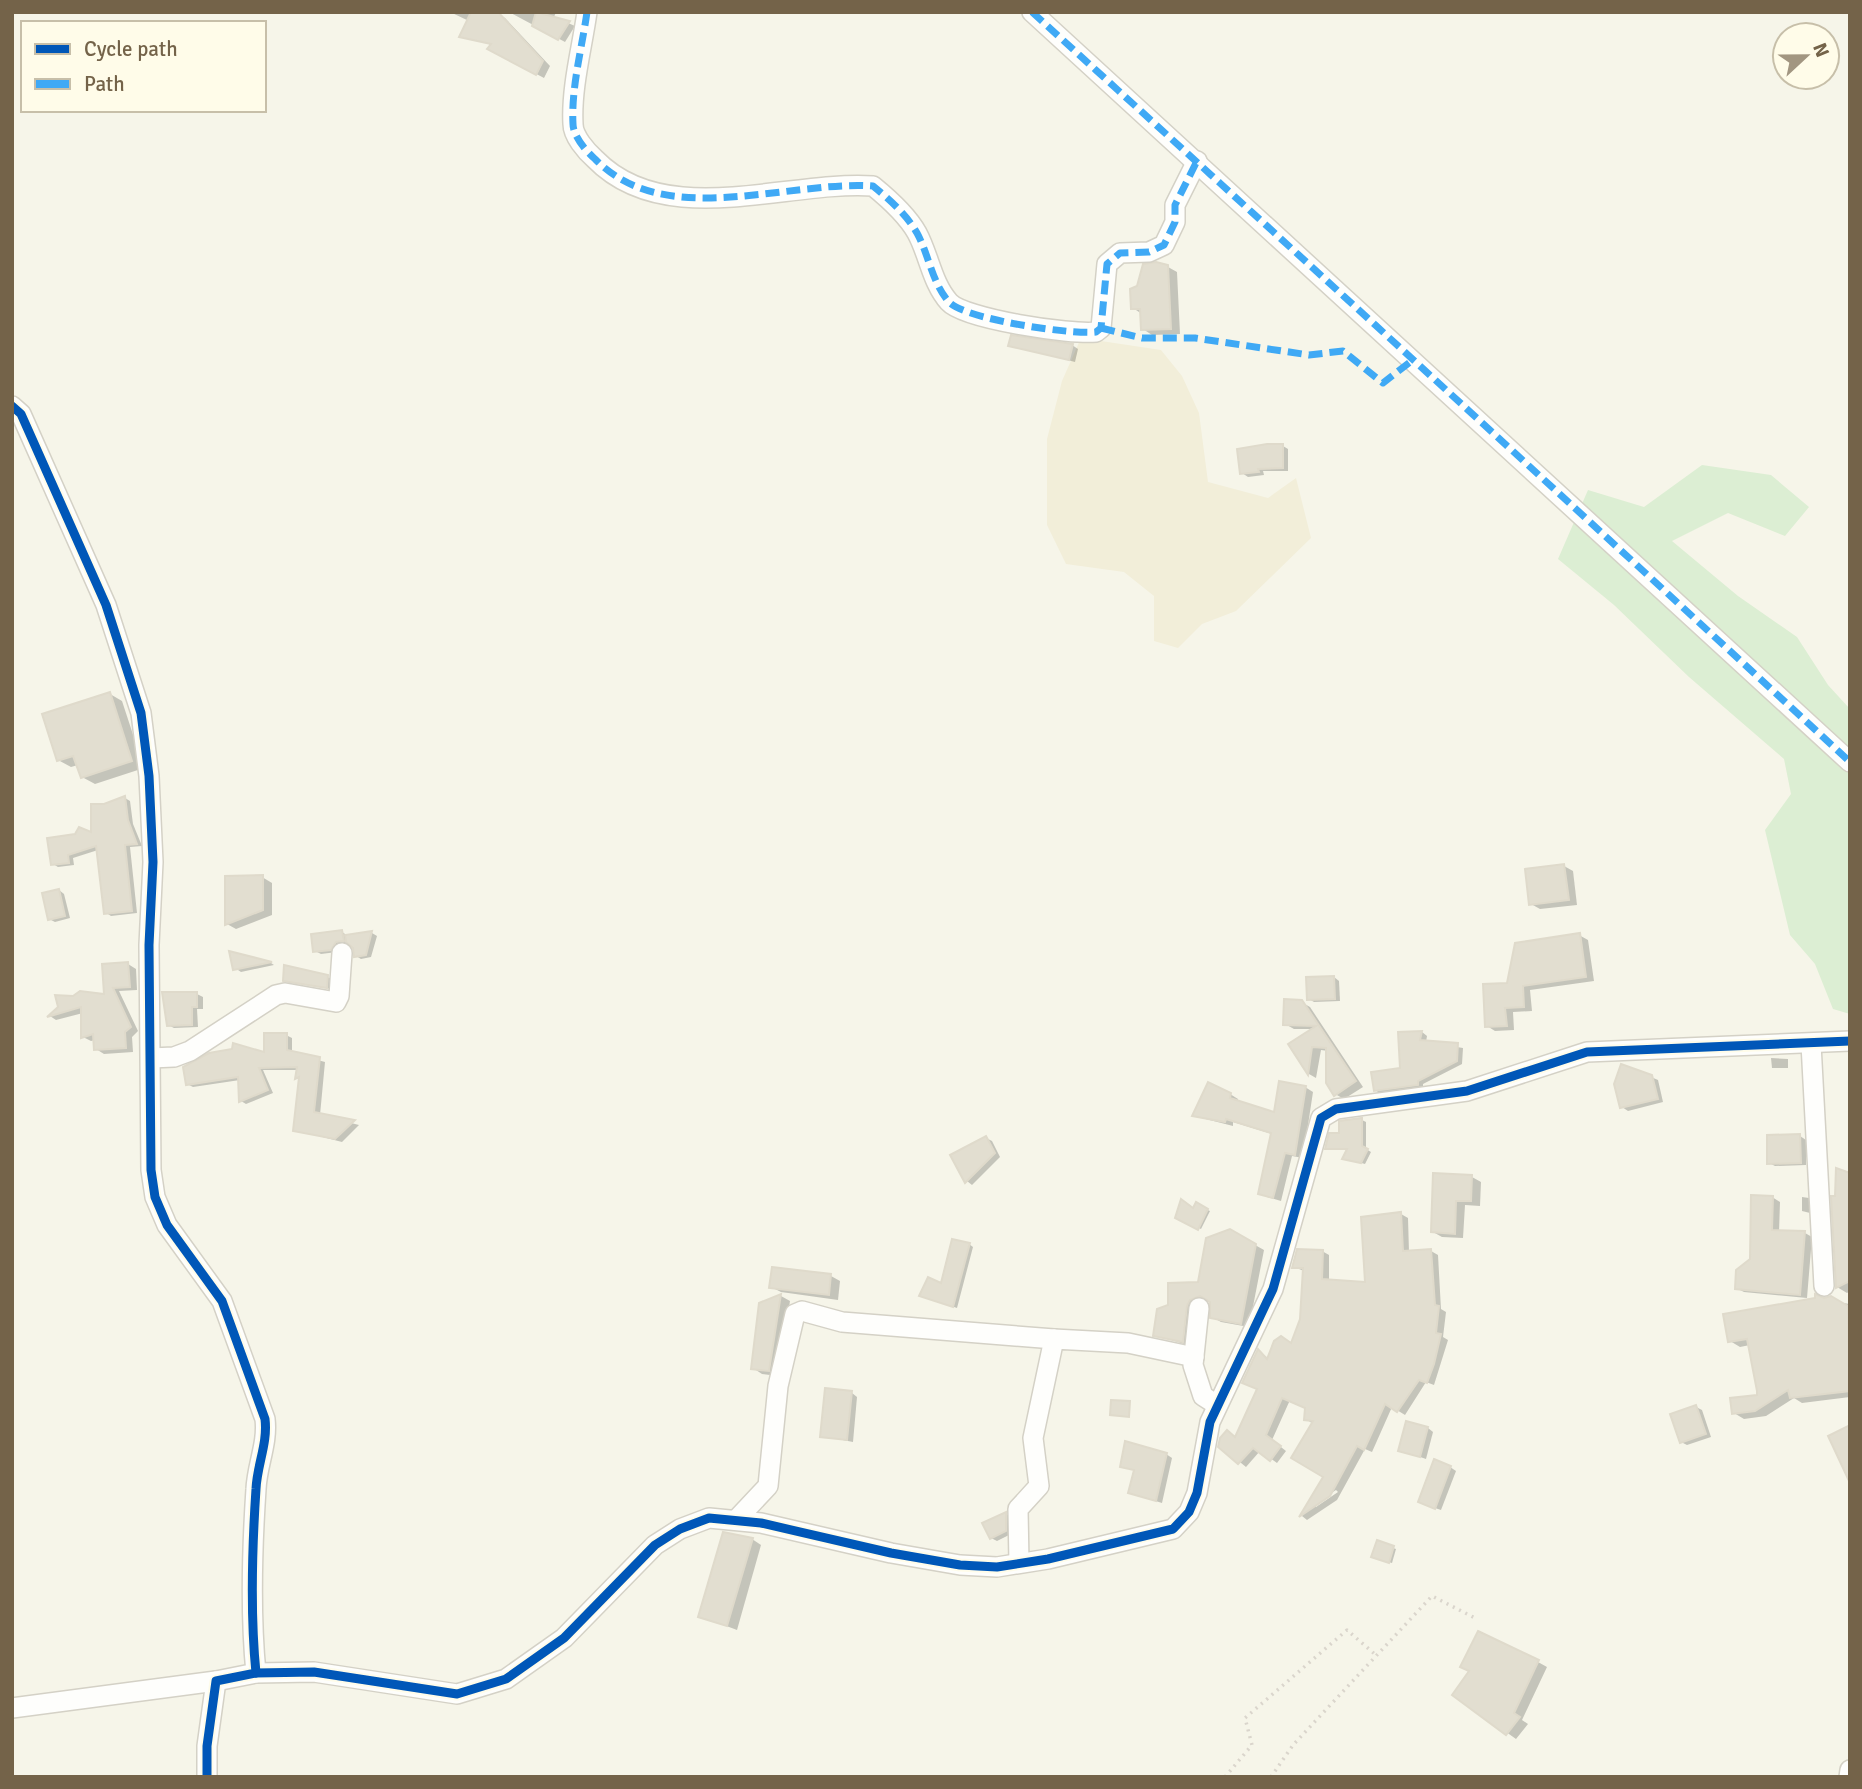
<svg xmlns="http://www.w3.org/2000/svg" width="1862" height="1789" viewBox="0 0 1862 1789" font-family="Signika,sans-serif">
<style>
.residential{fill:#f2eed9}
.green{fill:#dceed3}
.shadow{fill:#0003;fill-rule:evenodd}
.building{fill:#e2ded0;stroke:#dfdacb;stroke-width:2}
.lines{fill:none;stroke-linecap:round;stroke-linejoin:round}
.minor-casing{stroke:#d4d1c6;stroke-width:22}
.path{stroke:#dad5cc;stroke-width:3.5;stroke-dasharray:2 5;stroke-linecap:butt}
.minor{stroke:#fefefc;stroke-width:19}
.quiet{stroke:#3fa9f5;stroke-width:7;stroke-dasharray:14 7;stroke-linecap:butt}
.cycleway-casing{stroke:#fffce9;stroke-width:13}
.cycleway{stroke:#0057b8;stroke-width:9}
</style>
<rect width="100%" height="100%" fill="#f6f5e9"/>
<path class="residential" d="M1081 338 1161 350 1182 376 1199 413 1208 482 1268 498 1296 478 1311 538 1236 611 1202 624 1178 648 1154 641V596L1124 572 1066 564 1047 525V439L1062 381Z"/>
<path class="green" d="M1702 465 1771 475 1809 507 1785 536 1728 513 1672 541 1738 596 1797 637 1828 685 1850 709V1014L1833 1009 1815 964 1790 935 1765 830 1791 794 1784 759 1689 677 1614 605 1558 559 1588 490 1644 507Z"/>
<g class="shadow">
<path d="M450 12H495L505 18 550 66 544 78 489 49 492 45 462 36 469 21Z"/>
<path d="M509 12H556L554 17 575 26 565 42Z"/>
<path d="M1168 267 1177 272 1180 334 1152 335 1143 329 1142 314 1133 308Z"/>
<path d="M1010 345H1072L1078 349 1075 362Z"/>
<path d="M1283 446 1288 449V471H1263L1264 475 1248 477 1242 473Z"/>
<path d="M110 694 122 701 144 768 95 784 82 777 78 765 71 767 58 760Z"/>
<path d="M125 798 130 801 133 824 142 846 130 847 137 913 111 916 105 912 98 850 73 858 74 865 58 867 53 864 93 834 104 806Z"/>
<path d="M1564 866 1573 871 1577 905 1540 909 1531 904Z"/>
<path d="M262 877 272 883V915L236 929 227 924Z"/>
<path d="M59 890 64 894 70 918 55 922 49 919Z"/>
<path d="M342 932 348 936 372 933 377 936 371 957 361 959 356 956 355 947 350 943 342 945 337 952 321 954 315 951Z"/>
<path d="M1579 935 1588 940 1594 981 1530 990 1532 1011 1513 1012 1514 1030 1495 1031 1487 1026 1508 984Z"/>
<path d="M232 954 271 963 274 965 241 972 235 968Z"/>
<path d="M128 964 136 969 137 990 119 991 138 1031 132 1037 133 1052 104 1054 96 1049 95 1040 91 1041 83 1037V1013L56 1020 50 1016 60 1008 106 996Z"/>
<path d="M326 976 331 979V989L285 980Z"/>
<path d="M1334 977 1339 981 1340 1001 1314 1002 1309 999Z"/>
<path d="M197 994 203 997V1009H197L198 1027 174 1028 168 1025Z"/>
<path d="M1301 1002 1310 1007 1363 1087 1344 1099 1335 1094 1328 1051 1321 1050 1316 1078 1309 1074 1290 1045 1313 1029H1294L1285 1024Z"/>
<path d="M1422 1032 1427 1036 1426 1042 1463 1048 1462 1064 1423 1084V1088L1381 1094 1375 1090 1402 1069 1400 1033Z"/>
<path d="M286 1035 292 1038V1053L325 1062 320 1115 359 1125 342 1142 295 1130 300 1080 297 1078 298 1070H263L273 1093 246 1104 241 1101 240 1080 193 1087 187 1084 266 1054Z"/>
<path d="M1771 1058 1788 1059V1068H1772Z"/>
<path d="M1651 1077 1658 1080 1663 1102 1628 1111 1622 1107Z"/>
<path d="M1305 1087 1313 1092 1303 1158 1292 1156 1281 1201 1267 1197 1260 1193 1272 1134 1233 1122V1126L1194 1116 1230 1094 1238 1099 1237 1103 1275 1115Z"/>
<path d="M1362 1120 1366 1122V1149L1371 1152 1365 1164 1344 1158 1348 1150 1327 1148 1341 1135V1123Z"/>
<path d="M1800 1136 1806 1140V1165L1775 1166 1769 1163Z"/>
<path d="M986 1138 992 1141 1000 1157 972 1185 967 1181 953 1156Z"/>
<path d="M1850 1175V1291L1847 1293 1837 1287V1198Z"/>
<path d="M1472 1177 1481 1182 1480 1206 1465 1205 1463 1238 1442 1237 1433 1232Z"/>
<path d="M1772 1197 1780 1202 1779 1232 1805 1233 1812 1237 1807 1298 1744 1292 1736 1288 1752 1260Z"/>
<path d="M1802 1197 1809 1198 1810 1213 1802 1211Z"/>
<path d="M1196 1205 1210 1211 1201 1229 1177 1217 1194 1210Z"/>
<path d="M1401 1214 1408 1218 1409 1252 1431 1251 1438 1255 1441 1309 1446 1312 1443 1337 1448 1340 1434 1385 1426 1382 1405 1415 1392 1407 1372 1452 1365 1449 1337 1500 1307 1520 1302 1516 1325 1476 1313 1424 1306 1419 1307 1408 1290 1400 1272 1440 1286 1451 1277 1463 1260 1451 1246 1467 1220 1446 1227 1432 1237 1439 1259 1389V1351L1269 1359 1292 1345 1302 1319 1304 1271 1294 1267 1322 1251 1329 1255V1281L1366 1284ZM1336 1490 1338 1492 1316 1507V1503Z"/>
<path d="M1230 1231 1264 1250 1249 1327 1221 1322 1212 1317 1209 1300 1198 1305 1191 1346 1155 1335 1170 1306 1199 1284Z"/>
<path d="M969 1244 973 1247 957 1308 925 1297 943 1286Z"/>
<path d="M831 1276 840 1281 838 1300 781 1292 771 1287Z"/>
<path d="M781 1296 790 1301 778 1376 762 1374 753 1368 761 1304Z"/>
<path d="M1814 1299 1850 1304V1397L1802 1403 1794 1398 1766 1416 1744 1419 1734 1413 1759 1397 1750 1345 1740 1347 1730 1341Z"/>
<path d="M852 1393 857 1397 853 1442 822 1436Z"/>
<path d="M1696 1407 1702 1410 1711 1437 1687 1445 1681 1442Z"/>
<path d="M1428 1428 1433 1432 1426 1459 1400 1450Z"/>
<path d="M1166 1454 1172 1458 1162 1503 1130 1493 1136 1471 1122 1466Z"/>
<path d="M1450 1467 1456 1471 1441 1510 1426 1505Z"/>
<path d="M1006 1514 1011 1517V1534L997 1541 991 1538Z"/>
<path d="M752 1539 761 1545 737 1630 700 1616Z"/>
<path d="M1378 1543 1396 1549 1392 1563 1375 1558Z"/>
<path d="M1538 1662 1547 1667 1522 1720 1528 1724 1516 1739 1454 1695Z"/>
</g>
<g class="building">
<path d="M471 12H498L543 61 536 75 487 49 491 44 459 37Z"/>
<path d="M536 12 570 21 558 40 532 26Z"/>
<path d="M1156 262 1168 265 1171 329 1141 330 1140 309H1131L1130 289 1137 286 1143 264Z"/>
<path d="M1011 335 1073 344 1069 360 1008 346Z"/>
<path d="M1267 444H1283V468L1258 469 1259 472 1240 474 1237 449Z"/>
<path d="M110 692 132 761 81 778 73 756 57 761 42 714Z"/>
<path d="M125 796 128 820 137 844 125 845 132 911 104 914 96 846 68 855 69 863 51 865 47 838 75 834 79 827 91 832V804H104Z"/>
<path d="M1564 864 1569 900 1529 905 1525 869Z"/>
<path d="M263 875V910L225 925V876Z"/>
<path d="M59 889 65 916 48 920 42 893Z"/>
<path d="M342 930 344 941 336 942 331 950 313 952 311 934Z"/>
<path d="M372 931 366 955 354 957 353 948 346 942 345 935Z"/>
<path d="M1580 933 1586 977 1523 986 1524 1007 1505 1008 1507 1026 1485 1027 1483 984 1507 983 1515 943Z"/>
<path d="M229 951 272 962 233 970Z"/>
<path d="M128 962 130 987 113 988 131 1027 125 1032 126 1048 94 1050 93 1034 81 1038V1007L47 1017 58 1007 55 995 73 996 80 991 104 994 102 964Z"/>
<path d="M284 965 328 975 327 988 283 981Z"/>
<path d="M1334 976 1335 999 1307 1000 1306 977Z"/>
<path d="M162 992H197V1007H192V1025L167 1026Z"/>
<path d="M1284 999 1302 1000 1356 1081 1334 1096 1326 1083V1048L1312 1047 1308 1075 1288 1044 1316 1026 1283 1025Z"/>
<path d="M1422 1031 1420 1040 1458 1043 1457 1061 1418 1081V1085L1374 1091 1371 1072 1400 1068 1398 1032Z"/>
<path d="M264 1033H287V1050L320 1057 314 1112 355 1120 335 1139 293 1131 299 1077 295 1079 297 1067 259 1068 268 1090 239 1102 238 1077 186 1085 183 1067 209 1053 232 1049 233 1043 264 1052Z"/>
<path d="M1621 1064 1652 1075 1658 1099 1620 1108 1614 1084Z"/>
<path d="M1279 1081 1306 1086 1295 1155 1285 1153 1273 1198 1258 1194 1271 1133 1226 1119 1225 1122 1192 1116 1208 1082 1231 1093 1230 1098 1274 1112Z"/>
<path d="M1362 1118V1146L1368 1149 1361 1163 1342 1159 1347 1149H1325L1329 1133H1339V1121Z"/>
<path d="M1800 1134 1801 1163 1767 1164V1135Z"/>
<path d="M986 1136 995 1153 965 1183 950 1155Z"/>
<path d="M1836 1168 1850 1173V1281L1836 1288 1831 1196H1835Z"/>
<path d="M1433 1173 1472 1175 1471 1201H1456L1455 1234 1431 1232Z"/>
<path d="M1751 1195 1773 1196 1772 1230 1805 1231 1800 1295 1735 1289 1736 1270 1750 1259Z"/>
<path d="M1181 1199 1193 1208 1196 1202 1208 1209 1198 1230 1175 1218Z"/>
<path d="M1401 1212 1403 1251 1431 1249 1435 1305 1439 1306 1436 1333 1441 1334 1434 1364 1427 1383 1419 1380 1397 1412 1385 1404 1364 1450 1357 1446 1330 1496 1299 1517 1323 1477 1291 1458 1313 1421 1304 1420 1305 1408 1282 1398 1266 1435 1281 1446 1270 1461 1253 1448 1238 1464 1218 1447 1220 1438 1227 1430 1235 1437 1257 1389 1242 1383 1258 1349 1267 1359 1274 1341 1281 1336 1291 1343 1300 1319 1303 1268H1292L1297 1249 1323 1250 1322 1279 1365 1282 1361 1217Z"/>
<path d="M1230 1229 1256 1244 1241 1324 1210 1318V1302L1200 1296 1190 1300 1187 1306 1183 1342 1153 1336 1157 1309 1168 1305V1283L1198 1282 1206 1238Z"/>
<path d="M952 1239 970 1243 953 1307 919 1296 928 1277 941 1283Z"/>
<path d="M772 1267 831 1274 829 1295 769 1288Z"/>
<path d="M781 1294 769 1371 751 1369 759 1303Z"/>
<path d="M1815 1294 1824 1298 1831 1296 1848 1306 1850 1391 1790 1398 1788 1390 1755 1411 1732 1414 1730 1398 1757 1395V1391L1747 1339 1728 1342 1723 1314 1815 1298Z"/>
<path d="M825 1388 852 1391 847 1440 820 1437Z"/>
<path d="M1111 1400 1130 1401 1129 1417 1110 1415Z"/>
<path d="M1696 1405 1706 1434 1680 1443 1670 1414Z"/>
<path d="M1406 1421 1428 1427 1420 1457 1398 1451Z"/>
<path d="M1850 1425V1483L1828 1436Z"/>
<path d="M1125 1441 1167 1453 1156 1501 1128 1493 1134 1470 1120 1467Z"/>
<path d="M1434 1459 1451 1466 1435 1509 1418 1502Z"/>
<path d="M1006 1512V1531L990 1539 982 1523Z"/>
<path d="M723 1532 753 1538 727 1626 698 1617Z"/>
<path d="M1377 1540 1394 1546 1389 1563 1371 1557Z"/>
<path d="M1478 1631 1539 1660 1514 1713 1520 1717 1506 1735 1452 1695 1469 1671 1460 1667Z"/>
</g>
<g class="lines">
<defs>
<g id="minor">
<path d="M587 12C582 48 571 88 573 124 573 136 586 151 595 159 665 231 787 180 873 186 889 199 907 215 917 233 929 255 932 283 949 302 964 319 1071 335 1096 332L1101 328 1107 264 1120 253 1149 252 1164 245 1175 222V205L1197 161"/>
<path d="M1032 12C1306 261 1579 511 1850 762"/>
<path d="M12 406 21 414 106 605 141 713 149 776 153 862 149 945 151 1170 155 1197 167 1225 222 1301 265 1419C268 1443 257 1465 256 1489 252 1549 250 1613 256 1673L216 1681 207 1746V1777"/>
<path d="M1811 1044 1824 1286"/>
<path d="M151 1058 174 1057 190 1051 276 995 285 993 336 1002 339 996 342 953"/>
<path d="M1199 1308 1193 1365 1203 1396 1217 1405"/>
<path d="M737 1519 768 1486 778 1386 795 1314 802 1311 842 1322 1054 1339"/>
<path d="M1019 1563 1018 1509 1039 1486 1033 1438 1054 1339 1128 1343 1194 1357"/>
<path d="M256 1673 314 1672 457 1694 506 1679 564 1638 655 1545 680 1529 709 1518 761 1523 891 1553 960 1565 997 1567 1048 1559 1173 1529 1189 1512 1197 1493 1210 1422 1273 1289 1321 1118 1336 1109 1467 1091 1587 1052 1850 1041"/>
<path d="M12 1708 216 1681"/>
<path d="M1849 1777 1850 1770"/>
</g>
</defs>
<use href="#minor" class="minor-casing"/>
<g class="path">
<path d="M1225 1777 1252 1745 1245 1718 1347 1630 1377 1656"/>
<path d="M1271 1777 1293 1745 1432 1596 1475 1618"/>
</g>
<use href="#minor" class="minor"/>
<g class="quiet">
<path d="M587 12C582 48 571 88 573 124 573 136 586 151 595 159 665 231 787 180 873 186 889 199 907 215 917 233 929 255 932 283 949 302 964 319 1071 335 1096 332L1101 328 1107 264 1120 253 1149 252 1164 245 1175 222V205L1197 161"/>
<path d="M1032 12C1306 261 1579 511 1850 762"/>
<path d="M1101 328 1142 338H1195L1309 355 1343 351 1383 383 1414 359"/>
</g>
<defs>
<g id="cycleway">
<path d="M12 406 21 414 106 605 141 713 149 776 153 862 149 945 151 1170 155 1197 167 1225 222 1301 265 1419C268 1443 257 1465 256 1489 252 1549 250 1613 256 1673L216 1681 207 1746V1777"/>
<path d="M256 1673 314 1672 457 1694 506 1679 564 1638 655 1545 680 1529 709 1518 761 1523 891 1553 960 1565 997 1567 1048 1559 1173 1529 1189 1512 1197 1493 1210 1422 1273 1289 1321 1118 1336 1109 1467 1091 1587 1052 1850 1041"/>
</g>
</defs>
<use href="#cycleway" class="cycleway-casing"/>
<use href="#cycleway" class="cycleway"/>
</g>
<rect width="1862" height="1789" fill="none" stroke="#746349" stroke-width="28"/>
<rect x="21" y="21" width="245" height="91" fill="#fffce9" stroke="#c7bfa9" stroke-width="2"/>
<rect x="35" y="44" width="35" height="10" fill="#0057b8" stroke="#c7bfa9" stroke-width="2"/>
<text x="84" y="56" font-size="21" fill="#746349">Cycle path</text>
<rect x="35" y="79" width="35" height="10" fill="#3fa9f5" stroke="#c7bfa9" stroke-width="2"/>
<text x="84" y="91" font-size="21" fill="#746349">Path</text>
<g transform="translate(1806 56) rotate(68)"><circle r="33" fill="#fffce9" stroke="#c7bfa9" stroke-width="2"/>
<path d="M0-5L12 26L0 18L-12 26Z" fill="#a29681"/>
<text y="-10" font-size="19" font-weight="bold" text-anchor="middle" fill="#746349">N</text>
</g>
</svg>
